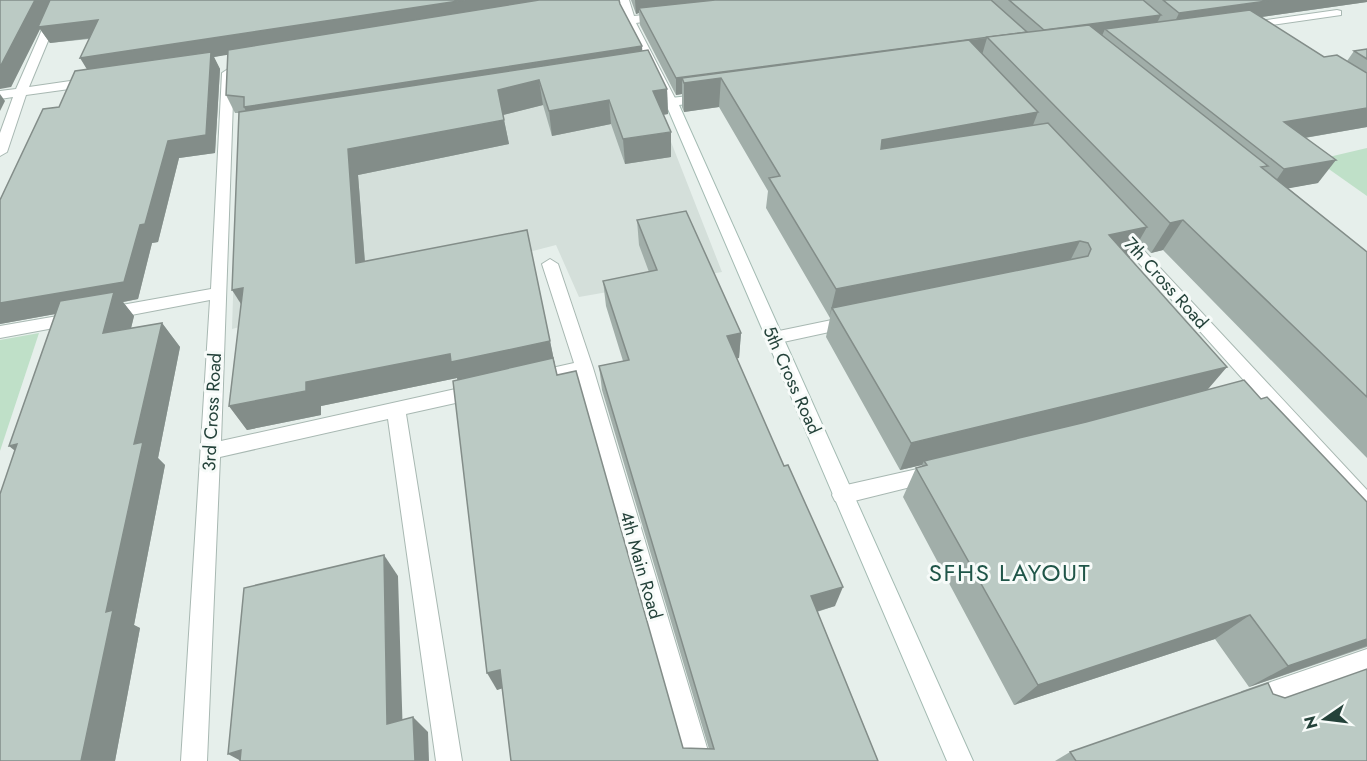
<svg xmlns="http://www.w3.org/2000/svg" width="1367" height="761" viewBox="0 0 1367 761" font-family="Jost,sans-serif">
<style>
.built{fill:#d4dfda}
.green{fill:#bfe0c8}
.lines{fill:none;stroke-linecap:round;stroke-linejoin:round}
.street-casing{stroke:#a8b8b2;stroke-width:2}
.secondary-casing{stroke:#a4bbb3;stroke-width:2}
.street{fill:#fff;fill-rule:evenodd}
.secondary{fill:#fff;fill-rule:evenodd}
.wall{fill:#a1aea9}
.shaded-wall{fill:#838d89}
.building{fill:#bbcac4;stroke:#838d89;stroke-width:1.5}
.labels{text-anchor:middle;stroke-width:6;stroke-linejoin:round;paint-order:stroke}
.street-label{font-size:18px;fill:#24423a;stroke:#f7fbf9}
.near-neighbourhood-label{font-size:24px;letter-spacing:1.5px;fill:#1f5548;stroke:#f7fbf9}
</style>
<rect width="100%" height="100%" fill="#e6efeb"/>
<path class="built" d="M646 78 722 272 579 297 556 245 232 329 238 144Z"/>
<g class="green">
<path d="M1367 148V196L1316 160Z"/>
<path d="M39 333 0 451V340Z"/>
</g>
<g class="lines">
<defs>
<g id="street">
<path d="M55 0H65L29 87 91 78 97 82 91 86 26 95 7 152 0 156V133L13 97 0 99V91L16 89Z"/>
<path d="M619 0H629L634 16 663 13 668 16 663 19 636 23 677 102 675 105H667L665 102 623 20Z"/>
<path d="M1337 10 1341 11V15L1245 29 1239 26 1245 23Z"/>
<path d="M228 69 234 73 221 441 478 384 484 386 487 391 484 396 478 398 406 414 462 761H436L388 419 220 457 207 761H181L210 300 105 320 97 314 105 308 211 289 222 73Z"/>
<path d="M1117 225 1122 227 1367 490V513L1360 510 1112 233 1109 230Z"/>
<path d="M550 259 558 264 593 368 711 761H685L577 376 534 386 528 384 525 379 528 374 534 372 574 363 542 264Z"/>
<path d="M75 313 83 319 81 323 0 338V326Z"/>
<path d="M851 316 857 318 859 322 857 326 774 344 768 343 765 338 768 333 774 332Z"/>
<path d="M935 465 942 467 945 473 942 479 935 481 842 504 835 501 832 495 835 489 842 486Z"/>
<path d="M1367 649V673L1251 713 1242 710 1239 701 1242 692Z"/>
</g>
<path id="secondary" d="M706 94 712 98 710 101 679 105 973 761H947L665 102 671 98Z"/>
</defs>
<use href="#street" class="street-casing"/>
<use href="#secondary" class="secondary-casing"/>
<use href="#street" class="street"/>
<use href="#secondary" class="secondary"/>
</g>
<g class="wall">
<path d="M0 0 620 4 642 51 667 89 668 114 663 115 671 157 625 164 611 124 552 136 543 105 503 115 509 144 358 175 365 262 527 230 557 375 683 748 709 749 602 390 599 366 623 361 606 306 603 281 649 272 639 245 637 220 741 333 739 358H737L835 606 817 612 878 761H511L502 688 497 690 457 378 321 406V415L247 430 229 406 241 305 239 113H235L226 95 228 54 214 57 220 69 215 153 179 158 158 242 152 243 138 299 123 302 134 316 131 328 162 323 180 347 158 458 165 465 134 625 140 628 115 761H0L15 451 55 314 0 324 59 107 87 69 89 39 50 43 40 29 11 87Z"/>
<path d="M631 0H1367V2L1261 17 1324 57 1347 61 1354 51 1367 49V127L1305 138 1318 183 1288 188 1367 252V458L1163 250 1151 253 1139 240 1129 257 1208 390 1261 399 1367 502V647L1249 687 1215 639 1014 705 903 497 916 468 921 467 922 465 900 470 826 337 830 318 766 208 768 191 719 107 684 112 682 107V94L676 95 640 25 639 13 636 14Z"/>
<path d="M1273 694 1285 698 1367 761H1055L1070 752Z"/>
</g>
<g class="shaded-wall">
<path d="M35 0H54L98 20 108 36 50 43 40 29 11 87 0 89V67Z"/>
<path d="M465 0H574L214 57 220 69 215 153 179 158 158 242 152 243 138 299 123 302 134 316 124 357 103 333 111 304 0 324V303L91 76 80 58Z"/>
<path d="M635 0H765L639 8V13L636 14Z"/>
<path d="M1274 0H1367V2L1171 30 1179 13Z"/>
<path d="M1161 15 1153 31 1105 29 1101 38 1044 30Z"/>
<path d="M987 38 982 55 721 78 719 107 684 112V83L682 78V94L676 95V78Z"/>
<path d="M642 46 643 63 252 125 244 107Z"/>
<path d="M539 80 543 105 503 115 498 90Z"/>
<path d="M667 89 668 114 654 116 653 91Z"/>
<path d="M0 94 5 101 0 111Z"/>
<path d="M609 100 611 124 552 136 549 111Z"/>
<path d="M1367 108V127L1268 144 1284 122Z"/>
<path d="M1038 112 1027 141 876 169 882 140Z"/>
<path d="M504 120 509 144 358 175 367 289 356 263 348 149Z"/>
<path d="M671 132V157L625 164 623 139Z"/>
<path d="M1336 160 1318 183 1268 192 1284 169Z"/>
<path d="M1183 220 1163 250 1151 253 1170 223Z"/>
<path d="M1147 227 1130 257 1092 264 1109 235Z"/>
<path d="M1080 241 1065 271 832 308 829 318 836 289Z"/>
<path d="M243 288 248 315 232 290Z"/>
<path d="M162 323 180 347 158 458 165 465 134 625 140 628 115 761H81L134 444Z"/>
<path d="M741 333 739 358 725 361 727 336Z"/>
<path d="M550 341 555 365 460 386 457 378 321 406V415L247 430 229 406 306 382 450 354Z"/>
<path d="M1227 367 1203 395 924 461 922 465 900 470 911 443Z"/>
<path d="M17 444 36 468 9 446Z"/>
<path d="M384 555 398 576 403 739 387 724Z"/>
<path d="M843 587 835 606 805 615 811 596Z"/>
<path d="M1250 615 1215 639 1014 705 1038 685Z"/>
<path d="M1367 639V646L1249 687 1288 666Z"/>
<path d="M500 670 510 686 497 690 487 673Z"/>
<path d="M413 717 428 732 429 761H415Z"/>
<path d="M241 750V761L228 754Z"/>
</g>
<g class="building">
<path d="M0 0H35L0 67Z"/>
<path d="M50 0H465L80 58 98 20 38 27Z"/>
<path d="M539 0H619L620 4 642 46 244 107V97L226 95 228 50Z"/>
<path d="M715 0H991L1027 32 676 78 639 8Z"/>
<path d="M1009 0H1143L1161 15 1044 30Z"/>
<path d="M1163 0H1274L1179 13Z"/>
<path d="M1250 10 1324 57 1337 55 1367 73V108L1284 122 1336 160 1284 169 1105 29Z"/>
<path d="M1089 25 1268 166 1261 167 1367 252V397L1183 220 1170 223 987 37Z"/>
<path d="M969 40 1038 112 882 140 881 149 1048 123 1147 227 1109 235 1227 367 911 443 832 308 1088 256 1091 249 1088 243 1080 241 836 289 769 178 780 176 721 78 684 83 682 78Z"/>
<path d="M1367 49V59L1354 51Z"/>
<path d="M648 50 667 89 653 91 671 132 623 139 609 100 549 111 539 80 498 90 504 120 348 149 356 263 527 230 550 341 451 362 450 354 306 382V391L229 406 243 288 232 290 239 112Z"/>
<path d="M211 52 206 135 168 141 145 224 140 225 124 282 0 303V200L43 109 59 107 75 71Z"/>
<path d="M686 211 741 333 727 336 784 466 788 465 843 587 811 596 878 761H511L500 670 487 673 453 381 553 358 557 375 576 371 683 748 714 749 599 366 629 360 603 281 657 270 637 220Z"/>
<path d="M114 292 103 333 162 323 134 444 143 442 106 612 113 610 81 761H0V494L17 444 9 446 60 301Z"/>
<path d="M1244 380 1261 399 1267 397 1367 502V639L1288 666 1250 615 1038 685 916 468 927 465 924 461 1086 422Z"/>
<path d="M384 555 387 724 413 717 415 761H240L241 750 228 754 244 588Z"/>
<path d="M1367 669V761H1076L1070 752 1268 683 1273 694 1285 698Z"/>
</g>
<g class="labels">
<g class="street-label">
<text transform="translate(1166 283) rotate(48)" y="6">7th Cross Road</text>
<text transform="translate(792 380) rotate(66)" y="6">5th Cross Road</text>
<text transform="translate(212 412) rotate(-87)" y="6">3rd Cross Road</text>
<text transform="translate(641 565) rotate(74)" y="6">4th Main Road</text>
</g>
<g class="near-neighbourhood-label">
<text x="1010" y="581">SFHS LAYOUT</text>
</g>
</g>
<g transform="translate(1325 719) rotate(256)" stroke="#f7fbf9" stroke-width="4.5" paint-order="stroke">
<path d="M0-4.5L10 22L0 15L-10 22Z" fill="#24423a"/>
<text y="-9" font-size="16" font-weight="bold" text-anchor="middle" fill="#24423a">N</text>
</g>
</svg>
